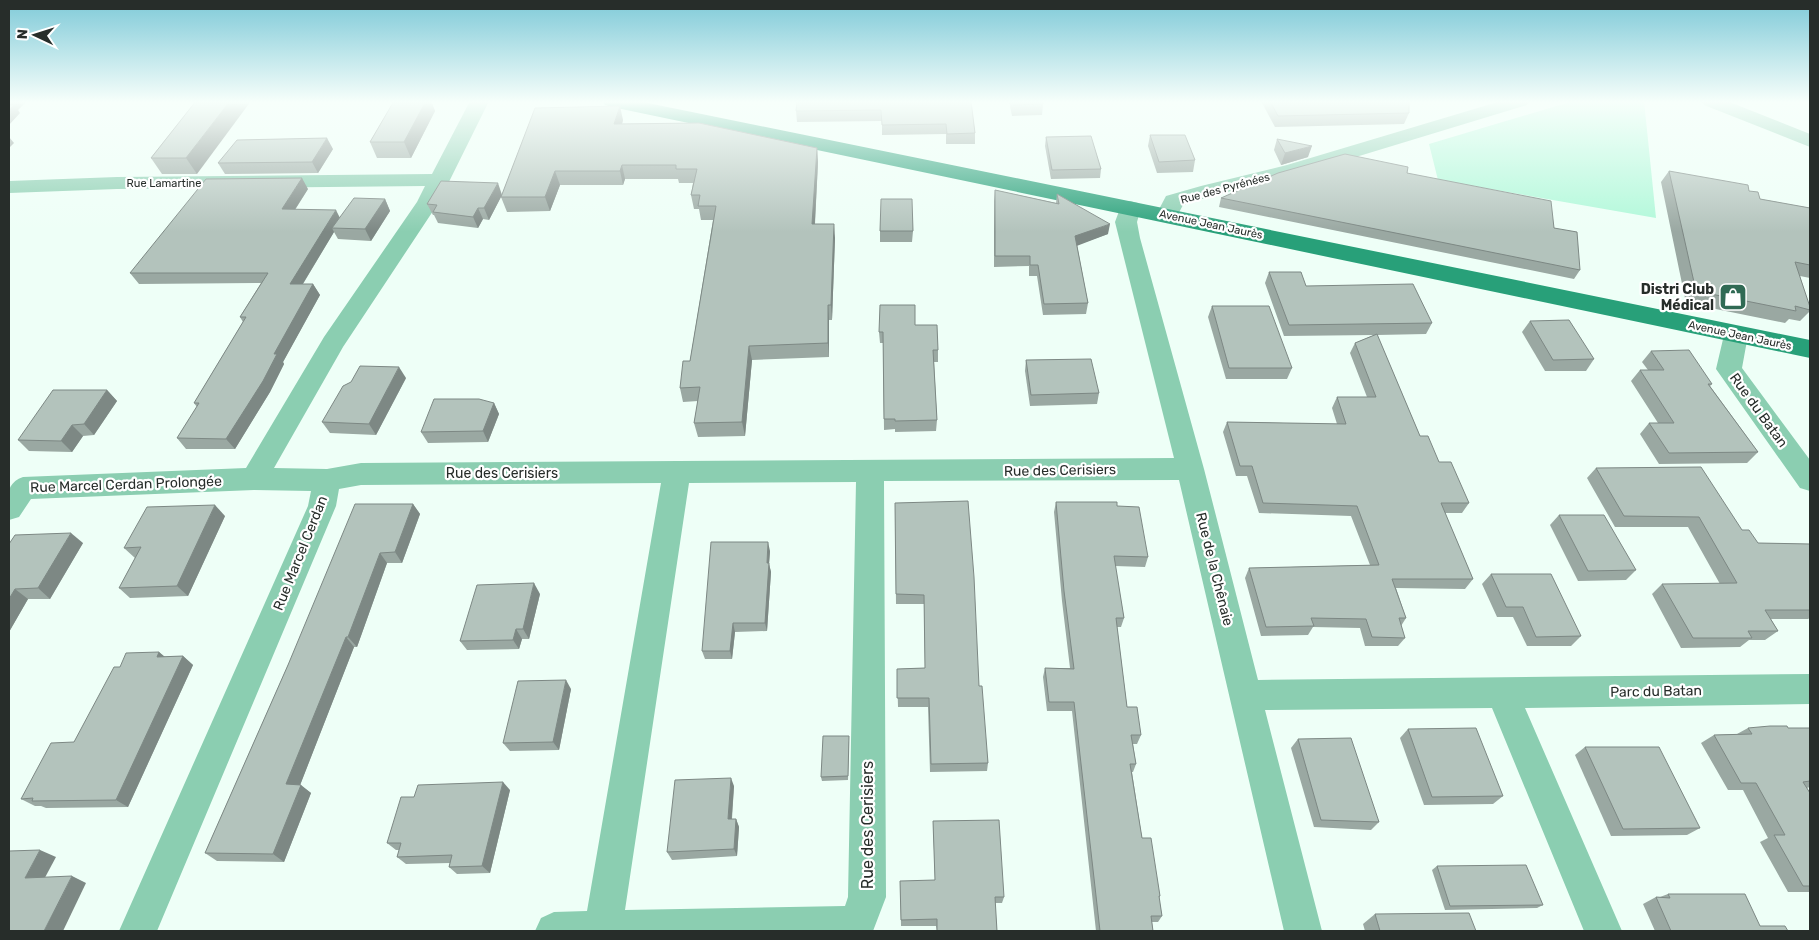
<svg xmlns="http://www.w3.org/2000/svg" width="1819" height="940" viewBox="0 0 1819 940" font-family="Rubik,sans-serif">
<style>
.green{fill:#aef8d8}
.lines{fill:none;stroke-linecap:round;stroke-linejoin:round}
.minor{fill:#8bceb1;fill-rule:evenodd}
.major{fill:#28a079;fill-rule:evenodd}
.wall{fill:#9aa8a2}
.shaded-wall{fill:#7d8884}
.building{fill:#b3c3bc;stroke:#7d8884}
.labels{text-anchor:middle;stroke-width:4.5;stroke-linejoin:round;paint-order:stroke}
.far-street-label{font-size:11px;fill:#272d2a;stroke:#fff}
.poi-label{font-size:14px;font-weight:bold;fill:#272d2a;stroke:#fff;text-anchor:end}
.street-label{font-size:14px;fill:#272d2a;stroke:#fff}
.near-street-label{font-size:16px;fill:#272d2a;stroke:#fff}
</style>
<rect width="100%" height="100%" fill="#eefff7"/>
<path class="green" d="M1573 101H1644L1656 218 1438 180 1429 144Z"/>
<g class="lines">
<g class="minor">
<path d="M470 101H489L439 202 343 347 274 468 327 469 361 463 1174 458 1115 222 1122 203 1130 201 1138 203 1141 208 1137 222 1140 238 1204 469 1258 680 1810 674V704L1525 708 1622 931H1584L1492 708 1265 710 1322 931H1284L1179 480 884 481 886 897 873 931H535L541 918 554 912 587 911 661 483 361 485 339 489 336 506 157 931H119L308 506 311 491 254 490 31 499 19 517 9 520C8 502 3 484 23 477L246 468 324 337 417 202 425 186 117 189 9 193V181L117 177 432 174ZM856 482 848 897 845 906 625 910 689 483Z"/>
<path d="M1501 101H1530L1527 105 1300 174 1215 195 1183 205 1175 220 1167 222 1159 220 1156 215 1166 196 1201 186 1287 165Z"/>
<path d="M1701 101H1727L1810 134V147L1704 105Z"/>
<path d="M1736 327 1745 329 1748 335 1742 368 1810 460V491L1800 488 1716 369 1724 335 1727 329Z"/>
</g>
<path class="major" d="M602 101H638L1810 340V358L612 107 605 105Z"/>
</g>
<g class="wall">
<path d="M196 101 197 174H162L151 158Z"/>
<path d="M394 101H431L435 111 411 158H377L370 142Z"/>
<path d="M971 101 975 133V144H946V134L882 135V121L797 122 796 111Z"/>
<path d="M1009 101H1042L1043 104 1042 115 1012 116Z"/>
<path d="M1261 101H1409V113L1404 124 1275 127Z"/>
<path d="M623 120 622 124 817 148 818 162 815 224 835 238 832 320H829V357L752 360 745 436 698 437 694 423 698 401 683 402 680 388 690 361 713 220H701L699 209H694L691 195 693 183H679L678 179H625L623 185H560L550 211 507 212 501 197 502 195 489 220 483 219 478 228 438 223 434 215H433L427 204 502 195Z"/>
<path d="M1150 135 1195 160 1193 172 1157 173 1148 146Z"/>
<path d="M1046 137 1101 169 1100 178 1051 179 1045 146Z"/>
<path d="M1277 139 1308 157 1281 165 1274 150Z"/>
<path d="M333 149 318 173 225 174 218 163Z"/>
<path d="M1669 171 1749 191 1760 199 1810 208V278L1800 276 1810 311 1800 321 1789 319 1785 323 1686 303 1661 182Z"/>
<path d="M1407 173 1554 228 1580 270 1574 279 1219 207 1221 198Z"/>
<path d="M308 189 295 210 340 217 385 199 390 211 371 241 338 239 334 232 303 284H313L320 295 283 362 284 364 270 392 235 449H186L177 438 197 407 194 403 243 322 240 317 261 283 139 284 130 273Z"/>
<path d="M995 190 1056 203 1057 194 1108 234 1077 245 1088 303 1086 314 1043 315 1037 276H1029V266L994 267V201Z"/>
<path d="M880 231H913L912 242H880Z"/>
<path d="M1269 272 1306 286 1432 323 1426 334 1377 335 1420 436 1469 503 1462 513H1445L1473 579 1465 589 1396 588 1406 618 1401 626 1405 638 1398 646H1365L1360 628 1313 627 1308 635 1261 636 1245 578 1249 568 1370 565 1351 516 1259 513 1247 476H1236L1223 432 1227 422 1337 424 1332 408 1337 397H1367L1350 353 1355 343 1374 335 1284 336 1265 283Z"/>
<path d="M1212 306 1292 368 1287 379H1226L1208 317Z"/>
<path d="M1530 321 1594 359 1586 371H1545L1522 332Z"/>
<path d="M915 325 938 350V362H934L937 420 936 431 895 432V429L884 430 883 343H880L879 332Z"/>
<path d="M1651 351 1712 384 1710 386 1758 452 1747 463 1659 464 1640 434 1649 423H1658L1631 381 1640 370H1648L1642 362Z"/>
<path d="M1026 360 1099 393 1097 404 1030 406 1025 371Z"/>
<path d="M406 378 376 435 330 433 322 422Z"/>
<path d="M107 390 117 401 94 435 83 436 72 452 29 451 18 440Z"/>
<path d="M494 403 499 414 488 442 428 443 421 432Z"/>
<path d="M1596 468 1742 530 1758 543 1810 544V618L1808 619H1771L1778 631 1765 640H1749L1740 647 1681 648 1652 594 1662 584H1720L1688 527H1615L1587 478Z"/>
<path d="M1056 502 1117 506 1148 557 1145 567 1115 566 1124 618 1121 627H1117L1127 707 1141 735 1137 744H1133L1136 764 1133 772H1132L1142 838 1160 896 1159 898 1162 916 1158 922H1152L1153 931H1096L1072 711H1047L1043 677 1045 668H1070L1062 601 1054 512Z"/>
<path d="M895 503 979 686 988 763 987 771 930 772 928 707H898L897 669 925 668 924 604H896Z"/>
<path d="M413 504 420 514 402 563H387L357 647H354L300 785 311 793 284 862 217 861 205 853 288 665Z"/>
<path d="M1559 515 1636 570 1626 580 1578 581 1550 525Z"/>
<path d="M225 516 188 596 130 598 119 588 135 558 124 548Z"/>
<path d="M83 543 50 599H28L9 632V544Z"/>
<path d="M770 551 769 564 771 572 767 631 735 632 732 659H705L702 651Z"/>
<path d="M1491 574 1581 636 1571 646H1527L1513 617H1497L1482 584Z"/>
<path d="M540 594 529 639H522L519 649 467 650 460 641Z"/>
<path d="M159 652 164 657 183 656 193 665 128 807 46 808 41 806H35L21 799 74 742 120 667Z"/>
<path d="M571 689 559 750 510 751 503 743Z"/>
<path d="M1748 728H1810V787L1807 788 1810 793V892H1788L1760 842 1768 838 1743 790H1728L1701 743 1714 735 1737 734Z"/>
<path d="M1408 729 1503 796 1493 804 1424 805 1400 738Z"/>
<path d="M1298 739 1379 822 1371 830 1314 827 1291 748Z"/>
<path d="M849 741 848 780 822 781 821 777Z"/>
<path d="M1585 747 1700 828 1687 835 1611 836 1575 755Z"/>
<path d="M734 786 732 819H736L739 827 737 856 672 860 667 852Z"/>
<path d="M510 790 490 873 457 874 449 867 450 863 406 864 397 857 399 850H396L387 843 414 797Z"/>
<path d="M933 821 1004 897 1002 903H995L997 931H937L936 926H901L900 881H935Z"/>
<path d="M1437 866 1543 905 1537 908 1445 910 1432 870Z"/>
<path d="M1668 894 1760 926 1788 931H1655L1643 904 1656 897H1660Z"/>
<path d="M1375 914 1476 931H1365L1363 924Z"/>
</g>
<g class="shaded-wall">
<path d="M14 101H27L18 110 20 113 9 125V110L10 105Z"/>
<path d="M230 101H251L197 174 186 158Z"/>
<path d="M426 101H431L435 111 411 158 404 142Z"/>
<path d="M620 106 623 120 618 138 614 124Z"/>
<path d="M9 137 14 143 9 148Z"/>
<path d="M327 138 333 149 318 173 312 162Z"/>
<path d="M1312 146 1308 157 1281 165 1285 153Z"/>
<path d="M817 148 818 162 814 238 812 224Z"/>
<path d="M622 165 625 179 623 185 620 171Z"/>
<path d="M555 171 560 185 550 211 545 197Z"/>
<path d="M302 178 308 189 288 220 282 209Z"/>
<path d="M498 183 502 195 489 220 484 208Z"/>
<path d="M385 199 390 211 371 241 365 229Z"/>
<path d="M478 208 483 219 478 228 473 217Z"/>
<path d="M336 210 341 220 332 228 334 232 296 295 290 284Z"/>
<path d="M834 224 835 238 832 320 831 305Z"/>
<path d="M1110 224 1108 234 1074 247 1075 236Z"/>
<path d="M313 284 320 295 283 362 284 364 270 392 235 449 226 439Z"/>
<path d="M828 305 829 320V357L828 343Z"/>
<path d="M749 346 752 360 745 436 742 422Z"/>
<path d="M399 367 406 378 376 435 369 424Z"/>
<path d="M107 390 117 401 94 435 84 424Z"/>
<path d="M494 403 499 414 488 442 483 431Z"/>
<path d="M72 425 83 436 72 452 61 441Z"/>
<path d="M413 504 420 514 402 563 395 552Z"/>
<path d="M215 505 225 516 188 596 177 586Z"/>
<path d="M71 533 83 543 50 599 38 588Z"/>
<path d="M768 542 770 551 769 564 771 572 767 631 765 623 767 563Z"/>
<path d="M380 553 387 563 357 647 348 637Z"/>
<path d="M534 583 540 594 529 639 523 629Z"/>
<path d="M15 589 28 599 9 632V599Z"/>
<path d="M733 623 735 632 732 659 730 651Z"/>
<path d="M516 629 522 639 519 649 513 640Z"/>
<path d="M346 637 354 647 297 793 286 784Z"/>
<path d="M159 652 170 661 157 657Z"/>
<path d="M183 656 193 665 128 807 116 800Z"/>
<path d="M566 680 571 689 559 750 553 742Z"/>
<path d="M731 778 734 786 731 827 728 819Z"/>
<path d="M503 782 510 790 490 873 482 866Z"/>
<path d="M301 785 311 793 284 862 273 854Z"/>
<path d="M736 819 739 827 737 856 734 849Z"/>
<path d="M40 850 56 857 41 885 25 878Z"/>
<path d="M72 876 86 883 63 931H44Z"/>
</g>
<g class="building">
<path d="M9 101H14L10 105H14L9 110Z"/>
<path d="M196 101H230L186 158H151Z"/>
<path d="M394 101H426L404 142H370Z"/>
<path d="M797 101H971L975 133 947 134 946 124 882 125 881 110 796 111Z"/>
<path d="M1012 101H1042L1043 104 1013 105Z"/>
<path d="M1270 101H1409V113L1278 116Z"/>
<path d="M620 106 614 124 699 123 817 148 812 224H834L831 305H828V343L749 346 742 422 694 423 700 387 680 388 683 361H690L716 206H698L700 195H691L697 169H676V165H622L620 171H555L545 197H501L535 108Z"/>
<path d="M1150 135H1185L1195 160 1159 162Z"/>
<path d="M1091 136 1101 169 1052 170 1046 137Z"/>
<path d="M327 138 312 162 218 163 237 140Z"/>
<path d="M1277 139 1312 146 1285 153Z"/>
<path d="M1345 154 1408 167 1407 173 1551 201 1554 228 1577 232 1580 270 1221 198 1278 173Z"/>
<path d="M1669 171 1748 185 1749 191 1758 192 1760 199 1810 208V265L1795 262 1810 307V310L1795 306 1796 311 1696 291Z"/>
<path d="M302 178 282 209 336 210 290 284H313L274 354H277L263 381 226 439 177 438 199 403H194L246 317H240L268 273H130L206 179Z"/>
<path d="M441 181 498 183 484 208H478L473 217 433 212 437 205 427 204Z"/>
<path d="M995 190 1059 204 1057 194 1110 224 1075 236 1088 303 1044 304 1038 265H1030V256H995Z"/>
<path d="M354 198 385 199 365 229 332 228Z"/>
<path d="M881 199H912L913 231H880Z"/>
<path d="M1269 272H1301L1306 286 1413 284 1432 323 1289 325Z"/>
<path d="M880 305H915V325H937L938 350H933L937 420 895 421V419H884L883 332H879Z"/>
<path d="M1212 306H1269L1292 368H1229Z"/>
<path d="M1569 320 1594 359 1553 360 1530 321Z"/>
<path d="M1377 334 1420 436H1428L1439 462H1451L1469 503H1441L1473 579H1392L1406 618H1399L1405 638 1372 637 1366 619 1311 618 1314 626 1266 627 1249 568 1379 565 1357 506 1263 503 1252 466H1240L1227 422 1346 424 1337 397H1376L1355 343Z"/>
<path d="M1689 350 1712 384H1708L1758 452 1669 453 1649 423H1674L1640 370H1664L1651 351Z"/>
<path d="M1091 359 1099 393 1031 395 1026 360Z"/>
<path d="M360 366 399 367 369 424 322 422 343 386 351 382Z"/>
<path d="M53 390H107L84 424 72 425 61 441 18 440Z"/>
<path d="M434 399H479L494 403 483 431 421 432Z"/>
<path d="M1701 467 1742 530H1749L1758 543 1810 544V610H1765L1778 631H1748L1752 638H1693L1662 584 1737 583 1699 517 1624 516 1596 468Z"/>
<path d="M968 501 974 577 979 686H982L988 763 931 764 929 698H897V669L925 668 924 595 896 594 895 503Z"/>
<path d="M1056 502H1117V506L1139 507 1148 557 1114 556 1124 618H1116L1127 707H1137L1141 735H1131L1136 764H1130L1142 838H1151L1160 896H1159L1162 916H1151L1153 931H1100L1074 702H1049L1045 668 1074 669 1064 591Z"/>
<path d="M355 504H413L395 552 380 553 348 637H346L286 784 301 785 273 854 205 853 288 665Z"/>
<path d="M215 505 177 586 119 588 141 547 124 548 147 507Z"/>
<path d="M1559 515H1604L1636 570 1588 571Z"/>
<path d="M71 533 38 588 15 589 9 599V544L15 535Z"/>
<path d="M711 542H768L767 563H769L765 623H733L730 651H702Z"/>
<path d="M1491 574H1551L1581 636 1536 637 1523 607H1506Z"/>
<path d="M534 583 523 629H516L513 640 460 641 477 585Z"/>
<path d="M159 652 157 657 183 656 116 800 32 801 33 798 21 799 51 743 74 742 114 667H120L126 653Z"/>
<path d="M566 680 553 742 503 743 518 681Z"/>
<path d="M1770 726H1787L1788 728H1810V781L1803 782 1810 793V886H1803L1774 835H1785L1756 783H1741L1714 735 1752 734 1748 728Z"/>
<path d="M1476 728 1503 796 1432 797 1408 729Z"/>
<path d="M823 736H849L848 776 821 777Z"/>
<path d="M1351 738 1379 822 1321 820 1298 739Z"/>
<path d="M1585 747H1659L1700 828 1623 829Z"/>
<path d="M731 778 728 819H736L734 849 667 852 675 780Z"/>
<path d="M503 782 482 866 449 867 452 855 397 857 401 843H387L401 797H414L418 785Z"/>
<path d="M999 820 1004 897H995L997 931H937V919L901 920 900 881 935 880 933 821Z"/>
<path d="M40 850 25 878 72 876 44 931H9V851Z"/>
<path d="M1526 865 1543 905 1450 906 1437 866Z"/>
<path d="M1668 894H1745L1760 926H1785L1788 931H1671L1656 897 1670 898Z"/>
<path d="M1469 913 1476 931H1380L1375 914Z"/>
</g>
<linearGradient id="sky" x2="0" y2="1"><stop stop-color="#7fcad8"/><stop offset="0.44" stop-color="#f7fffb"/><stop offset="1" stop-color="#f7fffb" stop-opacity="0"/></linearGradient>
<rect width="1819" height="232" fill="url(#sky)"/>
<defs>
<symbol id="shop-square" viewBox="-11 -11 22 22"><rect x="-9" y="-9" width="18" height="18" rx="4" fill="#306a54" stroke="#fff"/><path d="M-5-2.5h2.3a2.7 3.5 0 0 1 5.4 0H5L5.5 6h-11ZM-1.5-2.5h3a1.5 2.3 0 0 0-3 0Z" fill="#fff"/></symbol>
</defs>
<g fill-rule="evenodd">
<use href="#shop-square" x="1717" y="281" width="32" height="32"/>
</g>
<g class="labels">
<g class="far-street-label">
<text x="164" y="187">Rue Lamartine</text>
<text transform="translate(1225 188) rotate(-15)" y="4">Rue des Pyrénées</text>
<text transform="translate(1211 224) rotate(12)" y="4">Avenue Jean Jaurès</text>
<text transform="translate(1740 335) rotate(12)" y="4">Avenue Jean Jaurès</text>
</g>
<g class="poi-label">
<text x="1714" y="294">Distri Club<tspan x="1714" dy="16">Médical</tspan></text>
</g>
<g class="street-label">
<text transform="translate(1759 410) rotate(54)" y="5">Rue du Batan</text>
<text transform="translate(1060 470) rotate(-1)" y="5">Rue des Cerisiers</text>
<text x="502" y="478">Rue des Cerisiers</text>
<text transform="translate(126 484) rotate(-2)" y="5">Rue Marcel Cerdan Prolongée</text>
<text transform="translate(300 553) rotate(-68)" y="5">Rue Marcel Cerdan</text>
<text transform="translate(1215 569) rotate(76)" y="5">Rue de la Chênaie</text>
<text transform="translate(1656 691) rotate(-1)" y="5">Parc du Batan</text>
</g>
<g class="near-street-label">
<text transform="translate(867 825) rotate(-90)" y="6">Rue des Cerisiers</text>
</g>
</g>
<rect width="1819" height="940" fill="none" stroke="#272d2a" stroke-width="20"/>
<g transform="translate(35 35) rotate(274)" stroke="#ffffff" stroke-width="4" paint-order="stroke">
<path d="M0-4L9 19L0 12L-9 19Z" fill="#272d2a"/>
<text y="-8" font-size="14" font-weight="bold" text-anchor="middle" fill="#272d2a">N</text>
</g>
</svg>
